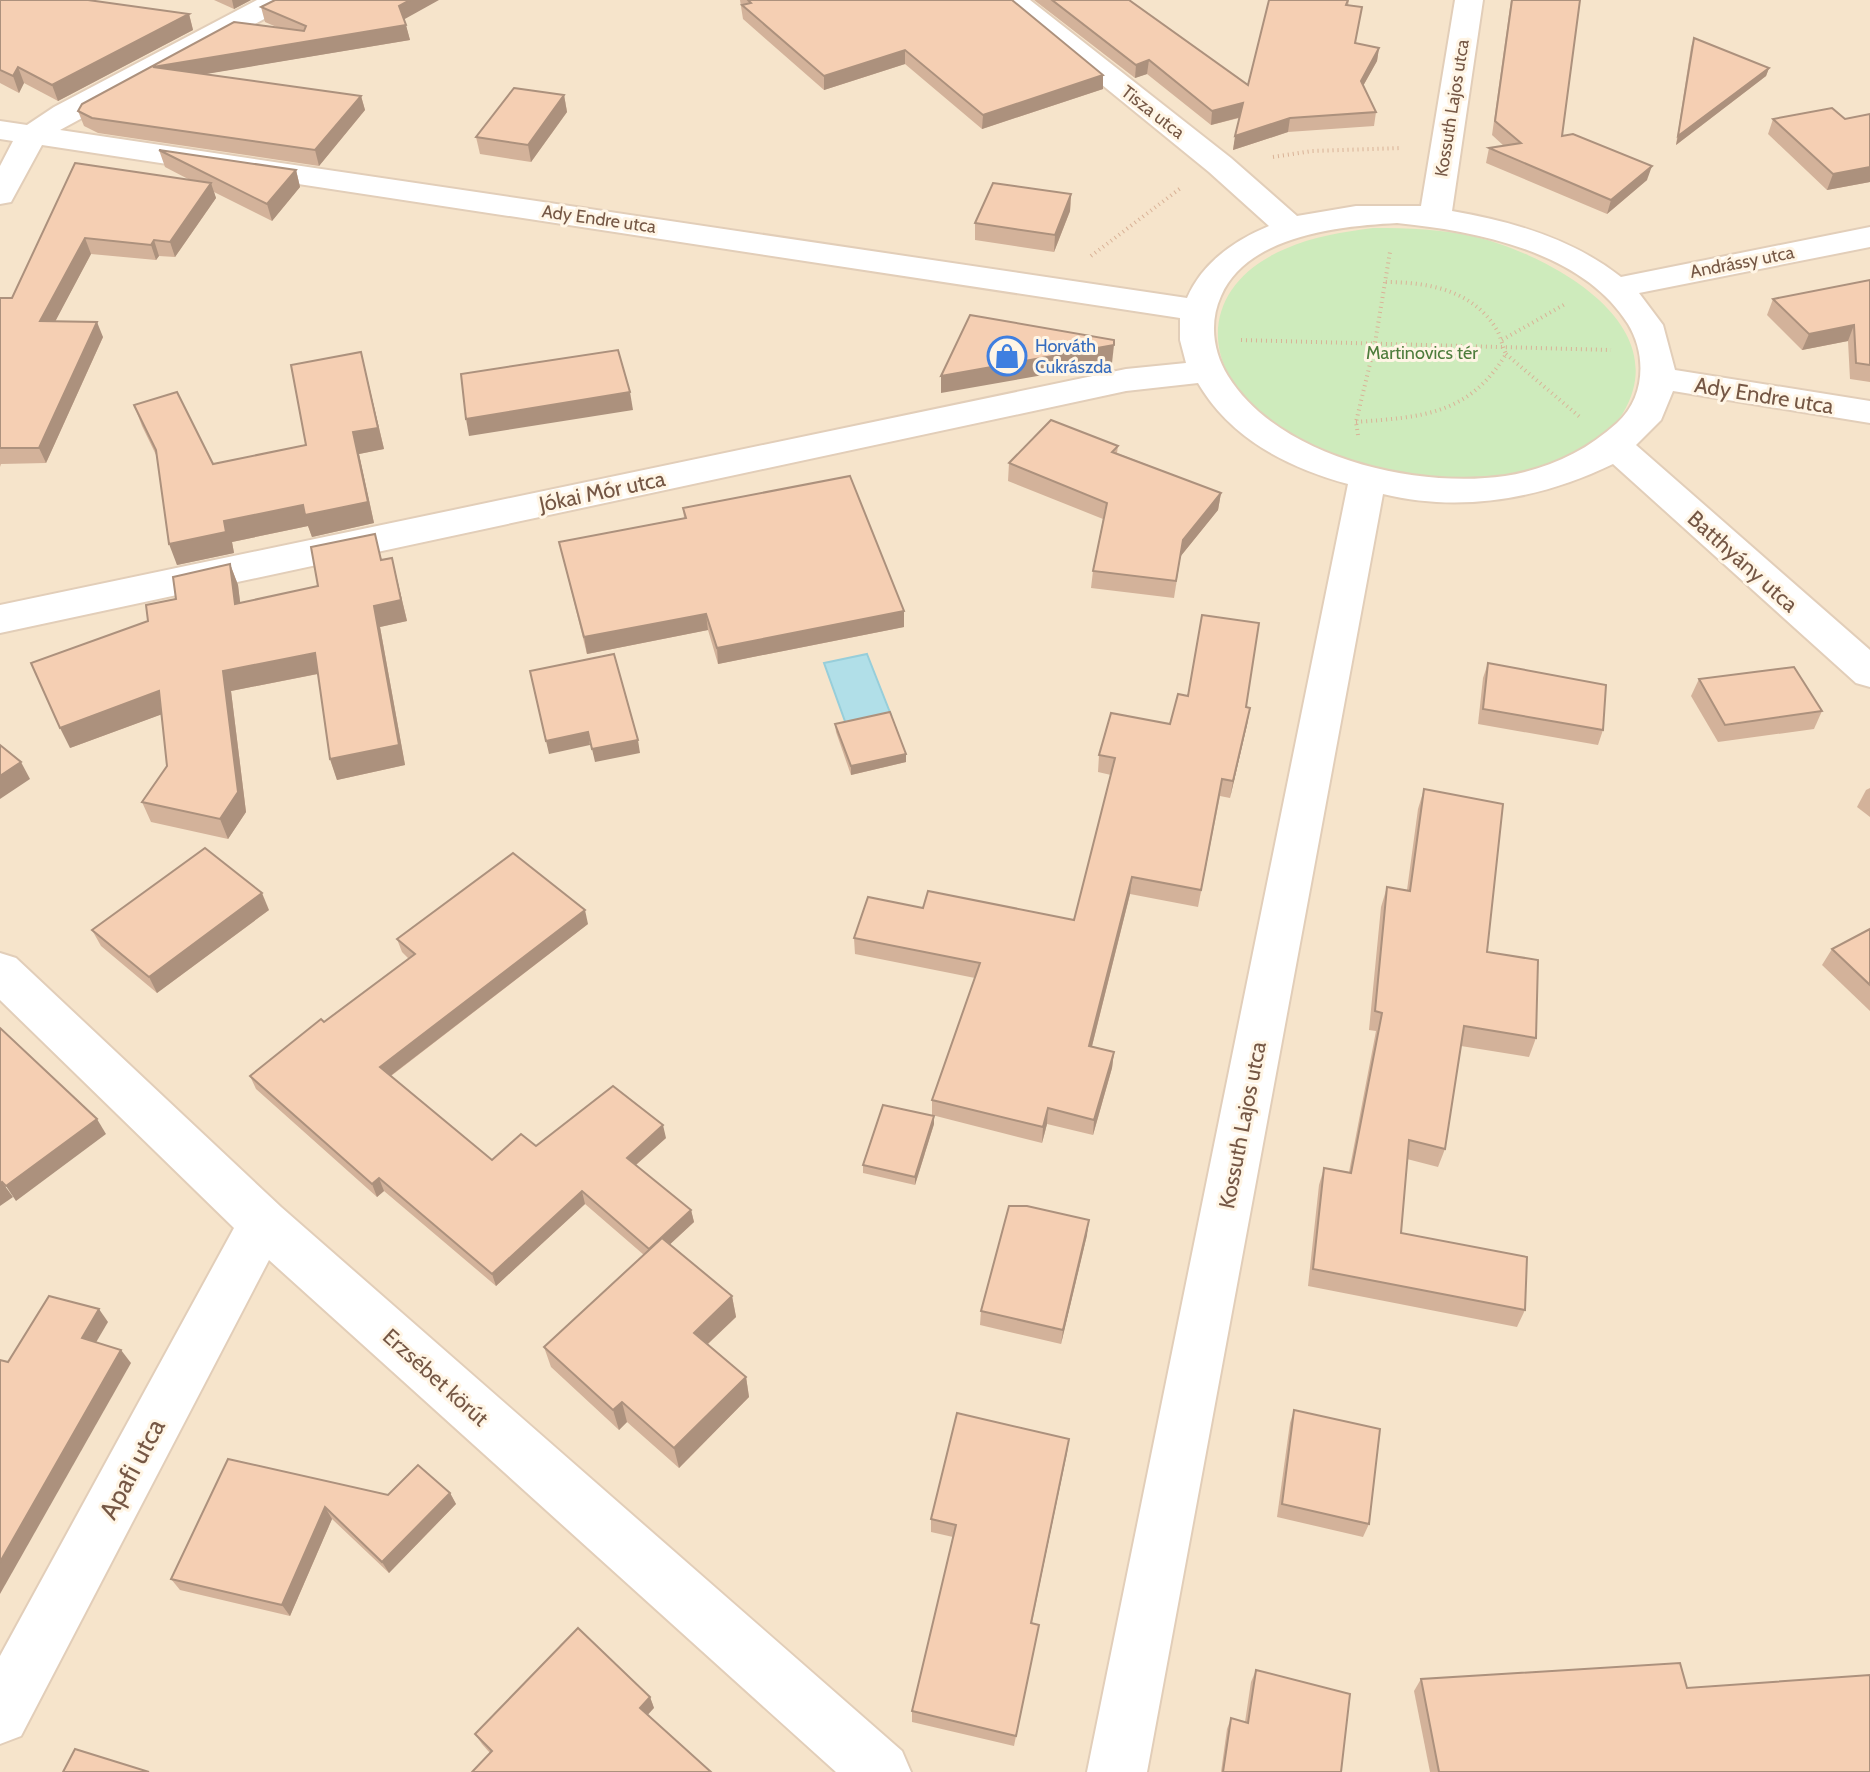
<svg xmlns="http://www.w3.org/2000/svg" width="1870" height="1772" viewBox="0 0 1870 1772" font-family="Cabin,sans-serif">
<style>
.residential{fill:#f6e4cb}
.green{fill:#ceebbc}
.water{fill:#b1dfe8;stroke:#97ceda;stroke-width:2}
.lines{fill:none;stroke-linecap:round;stroke-linejoin:round}
.street-casing{stroke:#e2ceb9;stroke-width:4}
.path{stroke:#d9b297;stroke-width:4;stroke-dasharray:1 4;stroke-linecap:butt}
.street{fill:#fff;fill-rule:evenodd}
.wall{fill:#d3b29a}
.shaded-wall{fill:#ac917d}
.building{fill:#f5cfb3;stroke:#ac917d;stroke-width:2}
.labels{text-anchor:middle;stroke-width:6;stroke-linejoin:round;paint-order:stroke}
.far-street-label{font-size:18px;fill:#755745;stroke:#fff5e5}
.far-shop-label{font-size:18px;fill:#366cbe;stroke:#fff5e5;text-anchor:start}
.far-park-label{font-size:18px;fill:#4d7c3c;stroke:#fff5e5}
.street-label{font-size:22px;fill:#755745;stroke:#fff5e5}
.near-street-label{font-size:26px;fill:#755745;stroke:#fff5e5}
</style>
<rect width="100%" height="100%" fill="#fef2dd"/>
<rect class="residential" x="0" y="0" width="1870" height="1772"/>
<path class="green" d="M1373 228C1408 228 1442 229 1476 237 1546 254 1677 322 1623 413 1602 449 1554 467 1515 474 1428 489 1318 471 1253 407 1195 350 1211 280 1285 249 1314 236 1343 232 1373 228Z"/>
<path class="water" d="M867 654 891 715 846 724 824 663Z"/>
<g class="lines">
<defs>
<g id="street">
<path d="M257 0H292L288 6 60 130 1187 298C1202 263 1235 240 1269 226L1209 172 998 0H1030L1231 158 1297 216 1356 206H1421L1455 0H1483L1452 211C1511 221 1573 239 1621 277L1870 227V247L1639 293 1663 325 1675 370 1870 401V423L1673 391 1661 420 1636 445 1870 650V687L1856 683 1613 464C1541 499 1461 513 1383 494L1147 1772H1087L1348 484C1287 467 1231 439 1198 383L1126 391 0 633V605L1126 369 1186 363 1180 340V318L42 145 11 202 0 204V166L13 141 0 139V121L27 125 54 107ZM1397 223C1476 231 1582 251 1628 324 1647 355 1645 398 1617 423 1585 452 1548 469 1505 476 1415 489 1278 457 1228 376 1213 352 1209 322 1221 296 1247 235 1341 226 1397 223Z"/>
<path d="M0 953 16 958 281 1207 902 1751 911 1772H836L269 1260 21 1736 0 1744V1656L234 1228 0 1000Z"/>
</g>
</defs>
<use href="#street" class="street-casing"/>
<g class="path">
<path d="M1273 157 1312 151 1402 148"/>
<path d="M1091 256 1182 187"/>
<path d="M1241 340 1611 350"/>
<path d="M1502 340 1567 303"/>
<path d="M1506 354 1581 418"/>
<path d="M1356 422C1422 417 1469 415 1506 354 1502 346 1501 337 1497 330 1473 290 1428 282 1385 282"/>
<path d="M1358 435 1356 422 1375 343 1390 252"/>
</g>
<use href="#street" class="street"/>
</g>
<g class="wall">
<path d="M0 0 189 14 193 30 58 101 24 83 19 93 0 83Z"/>
<path d="M214 0H251L234 9Z"/>
<path d="M740 0H1012L1103 89 982 129 905 64 824 90 743 19Z"/>
<path d="M1034 0H1129L1248 85 1349 0 1348 6 1355 43 1379 48 1377 61 1363 86 1376 112 1374 126 1288 132 1233 150 1239 118 1211 125 1147 74 1135 78Z"/>
<path d="M1511 0H1580L1562 136 1647 180 1607 214 1486 163 1489 148 1504 146 1492 135Z"/>
<path d="M261 7 404 19 410 40 204 74 361 96 365 110 319 166 98 133 84 126 78 111 279 28 265 22Z"/>
<path d="M1694 38 1769 68 1766 76 1676 145 1691 47Z"/>
<path d="M564 95 567 112 531 162 480 154 476 137Z"/>
<path d="M1870 114V182L1827 190 1768 134 1773 119H1845Z"/>
<path d="M159 150 296 170 300 187 272 221 214 192 216 198 175 257 159 256 156 260 91 254 55 321 103 337 46 463 1 464 0 467V298H12L75 163 190 180 165 167Z"/>
<path d="M1071 194 1070 211 1054 252 975 240V223Z"/>
<path d="M1870 280V382L1850 379 1848 341 1802 350 1767 315 1773 299Z"/>
<path d="M361 352 384 449 359 454 374 523 312 537 308 526 232 542 234 553 177 565 157 457 142 426 134 405 213 464 306 445Z"/>
<path d="M1118 446 1117 453 1221 493 1218 510 1180 557 1174 598 1091 588 1093 571 1103 519 1008 481 1009 463Z"/>
<path d="M683 508 904 627 718 664 708 630 587 654 559 542 684 518Z"/>
<path d="M382 560 397 579 407 621 380 627 405 765 337 780 330 759 318 674 231 691 246 812 228 839 151 822 142 802 167 766 162 714 70 748 148 621 176 599 230 564 238 585 240 603 318 586Z"/>
<path d="M1488 663 1603 730 1598 745 1478 724 1483 678Z"/>
<path d="M1699 679 1822 711 1814 729 1718 742 1691 696Z"/>
<path d="M1246 707 1250 708 1247 725 1230 798 1220 796 1198 907 1130 894 1092 1046 1114 1052 1112 1068 1093 1135 1047 1124 1042 1143 932 1115V1100L975 978 855 954 854 938 923 908 1074 920 1111 775 1098 772 1099 755 1170 724Z"/>
<path d="M835 724 906 762 851 775 836 732Z"/>
<path d="M1870 788V817L1857 807 1866 790Z"/>
<path d="M1424 789 1487 952 1536 1038 1529 1057 1461 1046 1445 1149 1438 1167 1407 1159 1401 1233 1525 1310 1517 1327 1308 1286 1319 1185 1324 1168 1349 1172 1376 1031 1369 1030 1381 907 1387 887 1407 890 1418 809Z"/>
<path d="M269 910 157 993 101 946 92 930Z"/>
<path d="M588 924 391 1076 492 1160 536 1146 666 1138 636 1165 691 1210 694 1222 669 1245 732 1296 736 1317 708 1344 746 1377 749 1397 679 1468 627 1422 619 1430 551 1367 544 1347 644 1255 585 1204 496 1286 384 1191 377 1197 256 1089 250 1076 409 959 402 952 397 939Z"/>
<path d="M1870 929V1011L1822 965 1832 949Z"/>
<path d="M934 1124 915 1185 863 1173V1165Z"/>
<path d="M1087 1235 1061 1344 980 1325 981 1311Z"/>
<path d="M1294 1410 1369 1524 1363 1537 1277 1517 1290 1423Z"/>
<path d="M1069 1439 1032 1623 1037 1636 1014 1746 912 1722V1711L953 1537 931 1532V1519Z"/>
<path d="M228 1459 388 1495 450 1493 456 1504 389 1573 332 1519 290 1616 180 1590 171 1579Z"/>
<path d="M1256 1670 1341 1772H1221L1227 1729 1231 1718 1245 1722 1251 1682Z"/>
<path d="M1421 1679 1687 1688 1870 1772H1430L1414 1691Z"/>
<path d="M650 1697 654 1708 490 1753 482 1744 475 1734Z"/>
</g>
<g class="shaded-wall">
<path d="M232 0H251L234 9Z"/>
<path d="M410 0H439L403 20 399 6Z"/>
<path d="M189 14 193 30 58 101 52 85Z"/>
<path d="M406 25 410 40 158 82 153 67Z"/>
<path d="M1379 48 1377 61 1358 95 1361 81Z"/>
<path d="M905 50V64L824 90V76Z"/>
<path d="M1149 60 1147 74 1135 78 1136 65Z"/>
<path d="M18 67 24 83 19 93 13 76Z"/>
<path d="M1769 68 1766 76 1676 145 1678 136Z"/>
<path d="M1103 75V89L982 129 983 115Z"/>
<path d="M564 95 567 112 531 162 528 145Z"/>
<path d="M361 96 365 110 319 166 315 150Z"/>
<path d="M1243 103 1241 117 1211 125 1212 111Z"/>
<path d="M1290 118 1288 132 1233 150 1235 136Z"/>
<path d="M1652 166 1647 180 1607 214 1611 200Z"/>
<path d="M1870 167V182L1827 190 1833 174Z"/>
<path d="M296 170 300 187 272 221 267 204Z"/>
<path d="M211 183 216 198 175 257 170 242Z"/>
<path d="M1071 194 1070 211 1054 252 1055 235Z"/>
<path d="M85 238 91 254 47 337 40 321Z"/>
<path d="M154 240 159 256 156 260 151 245Z"/>
<path d="M97 322 103 337 46 463 39 448Z"/>
<path d="M1854 325 1848 341 1802 350 1809 334Z"/>
<path d="M1114 345 1112 363 941 393V376Z"/>
<path d="M361 352 384 449 359 454 374 523 312 537 308 526 232 542 234 553 177 565 169 544 224 521 353 432Z"/>
<path d="M630 392 633 410 469 436 466 419Z"/>
<path d="M1221 493 1218 510 1180 557 1174 598 1183 540Z"/>
<path d="M392 558 407 621 380 627 405 765 337 780 330 759 374 606Z"/>
<path d="M230 564 238 585 243 625 235 604Z"/>
<path d="M904 611V627L718 664 717 648Z"/>
<path d="M706 614 708 630 587 654 584 637Z"/>
<path d="M315 653 322 673 231 691 246 812 228 839 220 819 223 671Z"/>
<path d="M159 691 168 712 70 748 60 728Z"/>
<path d="M1250 708 1247 725 1230 798 1233 781Z"/>
<path d="M588 732 590 745 549 754 546 741Z"/>
<path d="M638 740 640 753 595 762 592 749Z"/>
<path d="M906 754V762L851 775V766Z"/>
<path d="M21 762 30 779 0 799V776Z"/>
<path d="M1132 877 1130 894 1088 1062 1089 1046Z"/>
<path d="M262 893 269 910 157 993 149 977Z"/>
<path d="M585 910 588 924 385 1080 380 1067Z"/>
<path d="M1114 1052 1112 1068 1093 1135 1094 1120Z"/>
<path d="M1048 1108 1047 1124 1042 1143 1043 1127Z"/>
<path d="M934 1116V1124L915 1185V1177Z"/>
<path d="M97 1119 106 1134 16 1201 6 1186Z"/>
<path d="M663 1125 666 1138 630 1170 627 1158Z"/>
<path d="M379 1178 384 1191 377 1197 372 1184Z"/>
<path d="M2 1182 13 1197 0 1206V1184Z"/>
<path d="M582 1191 585 1204 496 1286 492 1274Z"/>
<path d="M691 1210 694 1222 652 1261 649 1249Z"/>
<path d="M1089 1220 1087 1235 1061 1344 1063 1330Z"/>
<path d="M732 1296 736 1317 698 1353 694 1333Z"/>
<path d="M99 1309 108 1322 91 1351 82 1338Z"/>
<path d="M121 1350 131 1363 0 1594V1562Z"/>
<path d="M746 1377 749 1397 679 1468 674 1448Z"/>
<path d="M622 1402 627 1422 619 1430 613 1410Z"/>
<path d="M1069 1439 1067 1453 1029 1634 1031 1623Z"/>
<path d="M450 1493 456 1504 389 1573 382 1562Z"/>
<path d="M325 1507 332 1519 290 1616 282 1605Z"/>
<path d="M650 1697 654 1708 644 1719 640 1708Z"/>
</g>
<g class="building">
<path d="M0 0H88L189 14 52 85 18 67 13 76 0 70Z"/>
<path d="M275 0H410L399 6 406 25 153 67 361 96 315 150 92 118 78 111 82 104 234 22 304 31 306 26 261 7Z"/>
<path d="M748 0H1012L1103 75 983 115 905 50 824 76 742 5 751 3Z"/>
<path d="M1052 0H1129L1248 85 1269 0H1348L1346 5 1362 7 1355 43 1379 48 1361 81 1376 112 1290 118 1235 136 1243 103 1212 111 1149 60 1136 65Z"/>
<path d="M1512 0H1580L1562 136 1573 134 1652 166 1611 200 1489 148 1521 143 1495 121Z"/>
<path d="M1694 38 1769 68 1678 136Z"/>
<path d="M514 88 564 95 528 145 476 137Z"/>
<path d="M1832 108 1845 119 1870 114V167L1833 174 1773 119Z"/>
<path d="M159 150 296 170 267 204Z"/>
<path d="M75 163 211 183 170 242 154 240 151 245 85 238 40 321 97 322 39 448H0V298H12Z"/>
<path d="M993 183 1071 194 1055 235 975 223Z"/>
<path d="M1870 280V365L1856 363 1854 325 1809 334 1773 299Z"/>
<path d="M970 315 1114 340V345L941 376Z"/>
<path d="M618 350 630 392 466 419 461 374Z"/>
<path d="M361 352 378 428 353 432 368 502 305 515 303 505 224 521 226 532 169 544 156 450 134 405 177 392 213 464 306 445 291 365Z"/>
<path d="M1051 420 1118 446 1112 452 1221 493 1183 540 1176 581 1093 571 1107 503 1009 463Z"/>
<path d="M850 476 904 611 717 648 706 614 584 637 559 542 686 518 683 508Z"/>
<path d="M375 534 381 560 392 558 401 600 374 606 399 745 330 759 315 653 223 671 238 792 220 819 142 802 167 766 159 691 60 728 31 663 148 621 146 605 176 599 173 577 230 564 235 604 318 586 311 547Z"/>
<path d="M1202 615 1259 623 1246 707 1250 708 1233 781 1222 779 1201 890 1132 877 1089 1046 1114 1052 1094 1120 1048 1108 1043 1127 932 1100 980 963 854 938 868 897 923 908 928 891 1074 920 1115 758 1099 755 1111 713 1170 724 1178 694 1188 696Z"/>
<path d="M614 654 638 740 592 749 588 732 546 741 530 671Z"/>
<path d="M1488 663 1606 685 1603 730 1483 709Z"/>
<path d="M1794 667 1822 711 1725 725 1699 679Z"/>
<path d="M890 712 906 754 851 766 835 724Z"/>
<path d="M0 745 21 762 0 776Z"/>
<path d="M1424 789 1503 804 1487 952 1538 960 1536 1038 1464 1026 1445 1149 1409 1140 1401 1233 1527 1257 1525 1310 1313 1269 1324 1168 1351 1173 1382 1013 1375 1011 1387 887 1410 891Z"/>
<path d="M205 848 262 893 149 977 92 930Z"/>
<path d="M513 853 585 910 380 1067 492 1160 521 1134 536 1146 613 1086 663 1125 627 1158 691 1210 649 1249 582 1191 492 1274 379 1178 372 1184 250 1076 321 1019 324 1022 415 954 397 939Z"/>
<path d="M1870 929V985L1832 949Z"/>
<path d="M0 1028 97 1119 6 1186 2 1182 0 1184Z"/>
<path d="M883 1105 934 1116 915 1177 863 1165Z"/>
<path d="M1009 1206H1027L1089 1220 1063 1330 981 1311Z"/>
<path d="M662 1238 732 1296 694 1333 746 1377 674 1448 622 1402 613 1410 544 1347Z"/>
<path d="M49 1296 99 1309 82 1338 121 1350 0 1562V1360L8 1362Z"/>
<path d="M1294 1410 1380 1429 1369 1524 1282 1504Z"/>
<path d="M957 1413 1069 1439 1031 1623 1039 1625 1016 1736 912 1711 956 1525 931 1519Z"/>
<path d="M228 1459 388 1495 418 1465 450 1493 382 1562 325 1507 282 1605 171 1579Z"/>
<path d="M578 1628 650 1697 640 1708 711 1772H472L492 1751 475 1734Z"/>
<path d="M1680 1663 1687 1688 1870 1675V1772H1439L1421 1679Z"/>
<path d="M1256 1670 1350 1694 1341 1772H1223L1231 1718 1248 1723Z"/>
<path d="M75 1749 149 1772H63Z"/>
</g>
<defs>
<symbol id="shop-ring" viewBox="-11 -11 22 22"><circle r="9.5" fill="#fff5e5" stroke="#3f7fe0" stroke-width="1.5"/><path d="M-5-2.5h2.3a2.7 3.5 0 0 1 5.4 0H5L5.5 6h-11ZM-1.5-2.5h3a1.5 2.3 0 0 0-3 0Z" fill="#3f7fe0"/></symbol>
</defs>
<g fill-rule="evenodd">
<use href="#shop-ring" x="985" y="334" width="44" height="44"/>
</g>
<g class="labels">
<g class="far-street-label">
<text transform="translate(1452 108) rotate(-81)" y="6">Kossuth Lajos utca</text>
<text transform="translate(1153 112) rotate(38)" y="6">Tisza utca</text>
<text transform="translate(599 219) rotate(8)" y="6">Ady Endre utca</text>
<text transform="translate(1742 262) rotate(-11)" y="6">Andrássy utca</text>
</g>
<g class="far-shop-label">
<text x="1035" y="352">Horváth<tspan x="1035" dy="21">Cukrászda</tspan></text>
</g>
<g class="far-park-label">
<text x="1422" y="359">Martinovics tér</text>
</g>
<g class="street-label">
<text transform="translate(1764 395) rotate(9)" y="8">Ady Endre utca</text>
<text transform="translate(602 491) rotate(-12)" y="8">Jókai Mór utca</text>
<text transform="translate(1743 561) rotate(42)" y="8">Batthyány utca</text>
<text transform="translate(1242 1125) rotate(-79)" y="8">Kossuth Lajos utca</text>
<text transform="translate(436 1377) rotate(42)" y="8">Erzsébet körút</text>
</g>
<g class="near-street-label">
<text transform="translate(132 1469) rotate(-62)" y="9">Apafi utca</text>
</g>
</g>
</svg>
